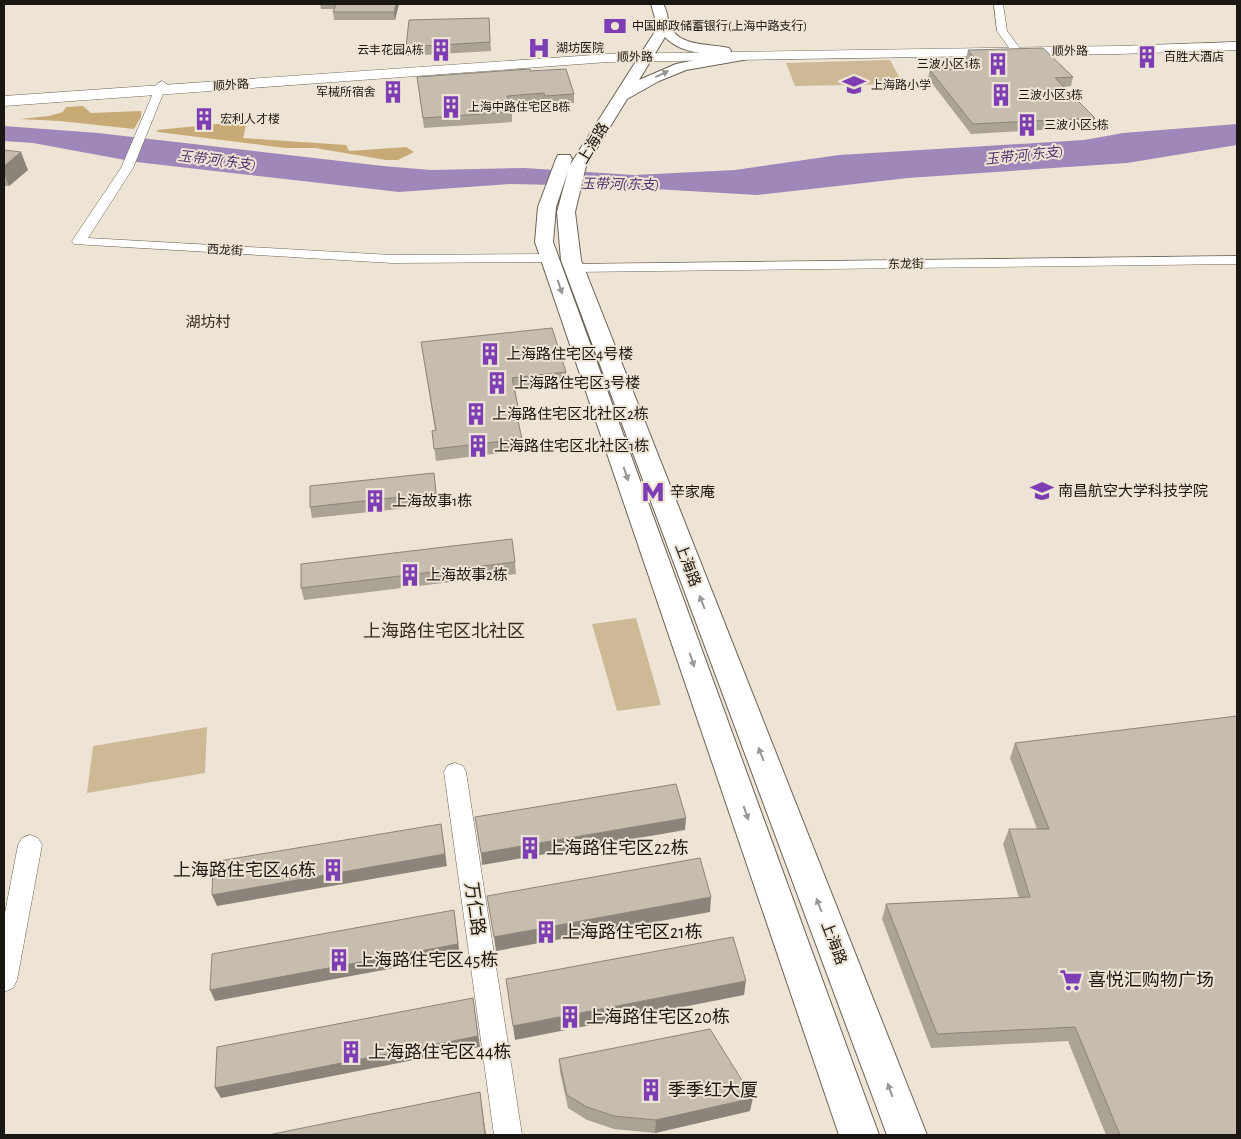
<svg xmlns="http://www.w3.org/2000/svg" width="1241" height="1139" viewBox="0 0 1241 1139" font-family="'Alegreya Sans','Noto Sans SC',sans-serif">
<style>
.green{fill:#ceb996}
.forest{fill:#c8aa77}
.water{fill:#9f88b9}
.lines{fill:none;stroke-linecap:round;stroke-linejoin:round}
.street-casing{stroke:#6a6255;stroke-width:1}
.secondary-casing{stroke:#6a6255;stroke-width:2}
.primary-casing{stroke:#6a6255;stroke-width:1}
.street{fill:#fff;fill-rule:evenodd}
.secondary{fill:#fff;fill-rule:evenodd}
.primary{fill:#fff;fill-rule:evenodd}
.wall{fill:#aaa396}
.shaded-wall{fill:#8b847a}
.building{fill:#c6bdaf;stroke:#8b847a}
.oneway{fill:#989794}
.labels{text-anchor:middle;stroke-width:4;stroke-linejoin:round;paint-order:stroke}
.far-poi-label{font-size:12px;fill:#1a1712;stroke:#eee4d5;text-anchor:start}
.far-street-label{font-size:12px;fill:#1a1712;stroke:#eee4d5}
.far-water-label{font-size:14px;font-style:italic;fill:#4f2f6d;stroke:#eee4d5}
.street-label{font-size:15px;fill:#1a1712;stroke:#eee4d5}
.far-quarter-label{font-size:15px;fill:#332c20;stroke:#eee4d5}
.poi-label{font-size:15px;fill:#1a1712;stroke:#eee4d5;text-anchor:start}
.quarter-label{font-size:18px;fill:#332c20;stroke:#eee4d5}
.near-poi-label{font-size:18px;fill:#1a1712;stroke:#eee4d5;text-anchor:start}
.near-street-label{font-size:18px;fill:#1a1712;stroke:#eee4d5}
</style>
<rect width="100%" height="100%" fill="#eee4d5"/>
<g class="green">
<path d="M890 60 903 84 795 86 786 63Z"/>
<path d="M636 618 661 705 617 711 592 624Z"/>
<path d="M207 727 205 773 87 793 93 746Z"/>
</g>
<g class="forest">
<path d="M83 106 91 113 141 111V117L134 129 60 121 19 119 49 116 63 112 66 107Z"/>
<path d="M247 121 243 138 346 145 349 151 406 147 414 152 398 160H386L315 148H285L158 132 157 130Z"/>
</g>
<path class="water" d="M1237 124V145L1127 163 908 178 757 195 602 186 511 184 399 192 136 162 33 143 4 141V126L98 133 383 166 431 170 524 168 634 175 735 170 839 155 1084 140 1123 133Z"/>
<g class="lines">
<defs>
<g id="street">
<path d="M994 4H1003L1007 31 1019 47 1018 49H1010L997 31Z"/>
<path d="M162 81 167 84 133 168 88 238 392 255 550 254 557 258 550 262 392 263 74 244 72 241 121 168 157 84Z"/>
<path d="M1237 256V264L574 272 567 268 574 264Z"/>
<path d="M455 763 463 766 466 772 522 1135H494L444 772 447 766Z"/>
<path d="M30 835 38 838 42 845 17 980 13 988 4 992V918L18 845 22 838Z"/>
</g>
<path id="secondary" d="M651 4H663C667 10 667 16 669 23 677 48 709 43 729 48L731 51 730 53H748L750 56 748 59 743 60 686 70 659 81 627 99 586 166 575 212 581 260 927 1135H887L561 260 557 212 568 171 556 207 553 242 879 1135H839L535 242 538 207 556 159 558 155H570L572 159 570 165 654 33 655 18ZM665 37C679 52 700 53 719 55L676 64 639 80Z"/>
<path id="primary" d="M1237 42V50L1118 54 608 62 4 106V96L608 54 1118 46Z"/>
</defs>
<use href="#street" class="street-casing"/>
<use href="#secondary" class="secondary-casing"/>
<use href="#primary" class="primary-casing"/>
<use href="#street" class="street"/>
<use href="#secondary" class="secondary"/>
<use href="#primary" class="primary"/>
</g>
<g class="wall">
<path d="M320 4H399L395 20H334L333 12 334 9H321Z"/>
<path d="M489 18 491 51 407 56 406 47Z"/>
<path d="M968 50 1073 77 1071 86 1064 87 1095 118 1092 127 971 134 928 78 930 70 973 68 966 59Z"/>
<path d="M530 71 574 94V103L545 105V103L510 105 512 112V122L424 128 417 77Z"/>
<path d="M4 150 28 170 9 186H4Z"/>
<path d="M421 342 566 372V384L515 389 518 407 519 418H517L522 439 523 450 436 461 432 431 435 430Z"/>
<path d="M435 484 437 505 312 518 310 507Z"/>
<path d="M515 562 516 574 304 600 301 588Z"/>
<path d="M1015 743 1237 1135H1106L1068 1041 931 1048 882 919 886 904 1019 898 1003 844 1009 829H1037L1010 758Z"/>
<path d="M559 1059 750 1111 655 1133 614 1129 587 1120 568 1108 560 1072Z"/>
</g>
<g class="shaded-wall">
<path d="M396 4H399L395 20 394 12Z"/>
<path d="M21 152 28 170 9 186 4 173V166Z"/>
<path d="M686 818 685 830 482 865 481 853Z"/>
<path d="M441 824 447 866 217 906 212 895Z"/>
<path d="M711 897 710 912 496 951 494 937Z"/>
<path d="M454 910 460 956 215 1001 210 990Z"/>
<path d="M746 981 744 995 515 1040 513 1026Z"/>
<path d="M473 998 480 1047 221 1098 215 1088Z"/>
<path d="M480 1092 482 1106 486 1135H485Z"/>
<path d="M753 1098 750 1111 655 1133 656 1120Z"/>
</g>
<g class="building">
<path d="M336 4H396L394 12H333Z"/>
<path d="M489 18 490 42 406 47 409 20Z"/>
<path d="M1043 48 1073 77 1055 78 1095 118 973 124 930 70 981 67 968 50Z"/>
<path d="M530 69V71L566 69 574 94 545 96 544 93 507 96 512 112 423 118 417 77Z"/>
<path d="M4 150 21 152 4 166Z"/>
<path d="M552 328 566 372 512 378 518 407H515L522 439 434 449 432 431 436 430 421 342Z"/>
<path d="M434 473 436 493 310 507V486Z"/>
<path d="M512 539 515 562 301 588V564Z"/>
<path d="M1237 716V1135H1120L1075 1027 937 1034 886 904 1030 897 1009 829H1049L1015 743Z"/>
<path d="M676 784 686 818 481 853 475 817Z"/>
<path d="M441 824 445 854 212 895 213 862Z"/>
<path d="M700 858 711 897 494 937 487 896Z"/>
<path d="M454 910 458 944 210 990 212 954Z"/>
<path d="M733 937 746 981 513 1026 506 979Z"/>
<path d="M473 998 478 1036 215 1088 217 1047Z"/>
<path d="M710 1029 753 1098 656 1120 614 1116 587 1107 567 1095 559 1059Z"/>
<path d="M480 1092 485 1135H268Z"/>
</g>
<defs><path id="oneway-solid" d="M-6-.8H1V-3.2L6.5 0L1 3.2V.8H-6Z" transform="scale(1.25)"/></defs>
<g class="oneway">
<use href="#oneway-solid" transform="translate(662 74) rotate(-25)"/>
<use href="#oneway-solid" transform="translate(560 287) rotate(71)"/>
<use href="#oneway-solid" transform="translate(626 474) rotate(71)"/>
<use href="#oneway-solid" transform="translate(702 602) rotate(-111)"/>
<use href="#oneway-solid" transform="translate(692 660) rotate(71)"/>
<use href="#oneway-solid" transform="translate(761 754) rotate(-111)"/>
<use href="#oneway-solid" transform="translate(746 813) rotate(71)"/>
<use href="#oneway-solid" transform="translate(819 905) rotate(-111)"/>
<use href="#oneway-solid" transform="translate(890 1090) rotate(-110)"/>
</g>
<defs>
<symbol id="bank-bare" viewBox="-9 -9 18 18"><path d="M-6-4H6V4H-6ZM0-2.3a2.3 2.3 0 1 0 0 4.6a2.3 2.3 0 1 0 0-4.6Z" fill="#7d3eb3" stroke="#eee4d5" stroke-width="2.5" paint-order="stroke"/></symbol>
<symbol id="hospital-bare" viewBox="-9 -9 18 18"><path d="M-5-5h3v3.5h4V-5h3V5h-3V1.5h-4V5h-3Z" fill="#7d3eb3" stroke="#eee4d5" stroke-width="2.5" paint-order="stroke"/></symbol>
<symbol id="building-bare" viewBox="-9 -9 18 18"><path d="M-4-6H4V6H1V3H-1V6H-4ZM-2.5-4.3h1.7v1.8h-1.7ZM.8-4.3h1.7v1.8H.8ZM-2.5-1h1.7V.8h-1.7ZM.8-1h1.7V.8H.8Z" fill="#7d3eb3" stroke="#eee4d5" stroke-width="2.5" paint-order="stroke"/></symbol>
<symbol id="school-bare" viewBox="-9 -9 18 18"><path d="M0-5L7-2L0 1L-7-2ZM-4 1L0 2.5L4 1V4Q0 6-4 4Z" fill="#7d3eb3" stroke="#eee4d5" stroke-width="2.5" paint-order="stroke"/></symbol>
<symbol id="metro-bare" viewBox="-9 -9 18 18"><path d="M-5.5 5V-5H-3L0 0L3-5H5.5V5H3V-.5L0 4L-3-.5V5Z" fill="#7d3eb3" stroke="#eee4d5" stroke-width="2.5" paint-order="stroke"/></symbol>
<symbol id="supermarket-bare" viewBox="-9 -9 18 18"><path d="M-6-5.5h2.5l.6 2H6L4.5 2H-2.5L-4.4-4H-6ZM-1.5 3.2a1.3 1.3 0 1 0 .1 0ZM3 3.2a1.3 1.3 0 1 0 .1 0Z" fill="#7d3eb3" stroke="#eee4d5" stroke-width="2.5" paint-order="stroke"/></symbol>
</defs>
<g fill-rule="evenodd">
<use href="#bank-bare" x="599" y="10" width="32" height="32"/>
<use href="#hospital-bare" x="523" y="32" width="32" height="32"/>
<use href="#building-bare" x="425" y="34" width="32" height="32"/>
<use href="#building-bare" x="1131" y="41" width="32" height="32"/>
<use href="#building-bare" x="982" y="48" width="32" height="32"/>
<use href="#school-bare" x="838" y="69" width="32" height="32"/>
<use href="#building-bare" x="377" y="76" width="32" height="32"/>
<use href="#building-bare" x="985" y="79" width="32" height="32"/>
<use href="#building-bare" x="435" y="91" width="32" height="32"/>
<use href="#building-bare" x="188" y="103" width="32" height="32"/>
<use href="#building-bare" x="1011" y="109" width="32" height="32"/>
<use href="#building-bare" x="474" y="338" width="32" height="32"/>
<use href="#building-bare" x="481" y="367" width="32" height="32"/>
<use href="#building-bare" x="460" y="398" width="32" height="32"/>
<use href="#building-bare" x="462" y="430" width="32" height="32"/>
<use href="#school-bare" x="1026" y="475" width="32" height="32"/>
<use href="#metro-bare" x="637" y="476" width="32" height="32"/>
<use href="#building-bare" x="359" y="485" width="32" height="32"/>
<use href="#building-bare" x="394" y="559" width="32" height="32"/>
<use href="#building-bare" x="514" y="832" width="32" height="32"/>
<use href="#building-bare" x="317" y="854" width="32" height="32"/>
<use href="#building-bare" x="530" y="916" width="32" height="32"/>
<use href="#building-bare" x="323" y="944" width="32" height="32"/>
<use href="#supermarket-bare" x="1055" y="964" width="32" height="32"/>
<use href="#building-bare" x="554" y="1001" width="32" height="32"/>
<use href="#building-bare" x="335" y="1036" width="32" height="32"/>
<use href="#building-bare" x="635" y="1074" width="32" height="32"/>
</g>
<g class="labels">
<g class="far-poi-label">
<text x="632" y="30">中国邮政储蓄银行(上海中路支行)</text>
<text x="556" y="52">湖坊医院</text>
<text x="424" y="54" text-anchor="end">云丰花园A栋</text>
<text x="1164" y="61">百胜大酒店</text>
<text x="981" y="68" text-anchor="end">三波小区1栋</text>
<text x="871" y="89">上海路小学</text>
<text x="376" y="96" text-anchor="end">军械所宿舍</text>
<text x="1018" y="99">三波小区3栋</text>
<text x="468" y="111">上海中路住宅区B栋</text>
<text x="220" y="123">宏利人才楼</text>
<text x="1044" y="129">三波小区5栋</text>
</g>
<g class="far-street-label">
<text transform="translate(1070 51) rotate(-1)" y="4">顺外路</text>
<text transform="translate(635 57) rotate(-1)" y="4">顺外路</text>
<text transform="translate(231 85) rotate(-4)" y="4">顺外路</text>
<text transform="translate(225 250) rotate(3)" y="4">西龙街</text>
<text transform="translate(906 264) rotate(-1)" y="4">东龙街</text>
</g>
<g class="far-water-label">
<text transform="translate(1024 155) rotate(-6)" y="5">玉带河(东支)</text>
<text transform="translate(217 160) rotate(7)" y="5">玉带河(东支)</text>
<text transform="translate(620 184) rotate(1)" y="5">玉带河(东支)</text>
</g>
<g class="street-label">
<text transform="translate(593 143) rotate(-59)" y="5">上海路</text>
<text transform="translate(688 565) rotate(69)" y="5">上海路</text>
<text transform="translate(834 943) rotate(69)" y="5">上海路</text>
</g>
<g class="far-quarter-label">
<text x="208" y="327">湖坊村</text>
</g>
<g class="poi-label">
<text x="506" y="359">上海路住宅区4号楼</text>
<text x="514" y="388">上海路住宅区3号楼</text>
<text x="492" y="419">上海路住宅区北社区2栋</text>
<text x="494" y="451">上海路住宅区北社区1栋</text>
<text x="1058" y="496">南昌航空大学科技学院</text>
<text x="670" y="497">辛家庵</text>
<text x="392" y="506">上海故事1栋</text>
<text x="426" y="580">上海故事2栋</text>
</g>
<g class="quarter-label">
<text x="444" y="637">上海路住宅区北社区</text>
</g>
<g class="near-poi-label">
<text x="546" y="854">上海路住宅区22栋</text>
<text x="316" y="876" text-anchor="end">上海路住宅区46栋</text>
<text x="562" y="938">上海路住宅区21栋</text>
<text x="356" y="966">上海路住宅区45栋</text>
<text x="1088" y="986">喜悦汇购物广场</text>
<text x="586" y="1023">上海路住宅区20栋</text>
<text x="368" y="1058">上海路住宅区44栋</text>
<text x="668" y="1096">季季红大厦</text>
</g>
<g class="near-street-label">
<text transform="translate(475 909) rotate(82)" y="6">万仁路</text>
</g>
</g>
<rect width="1241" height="1139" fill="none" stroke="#1a1712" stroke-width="10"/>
</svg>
